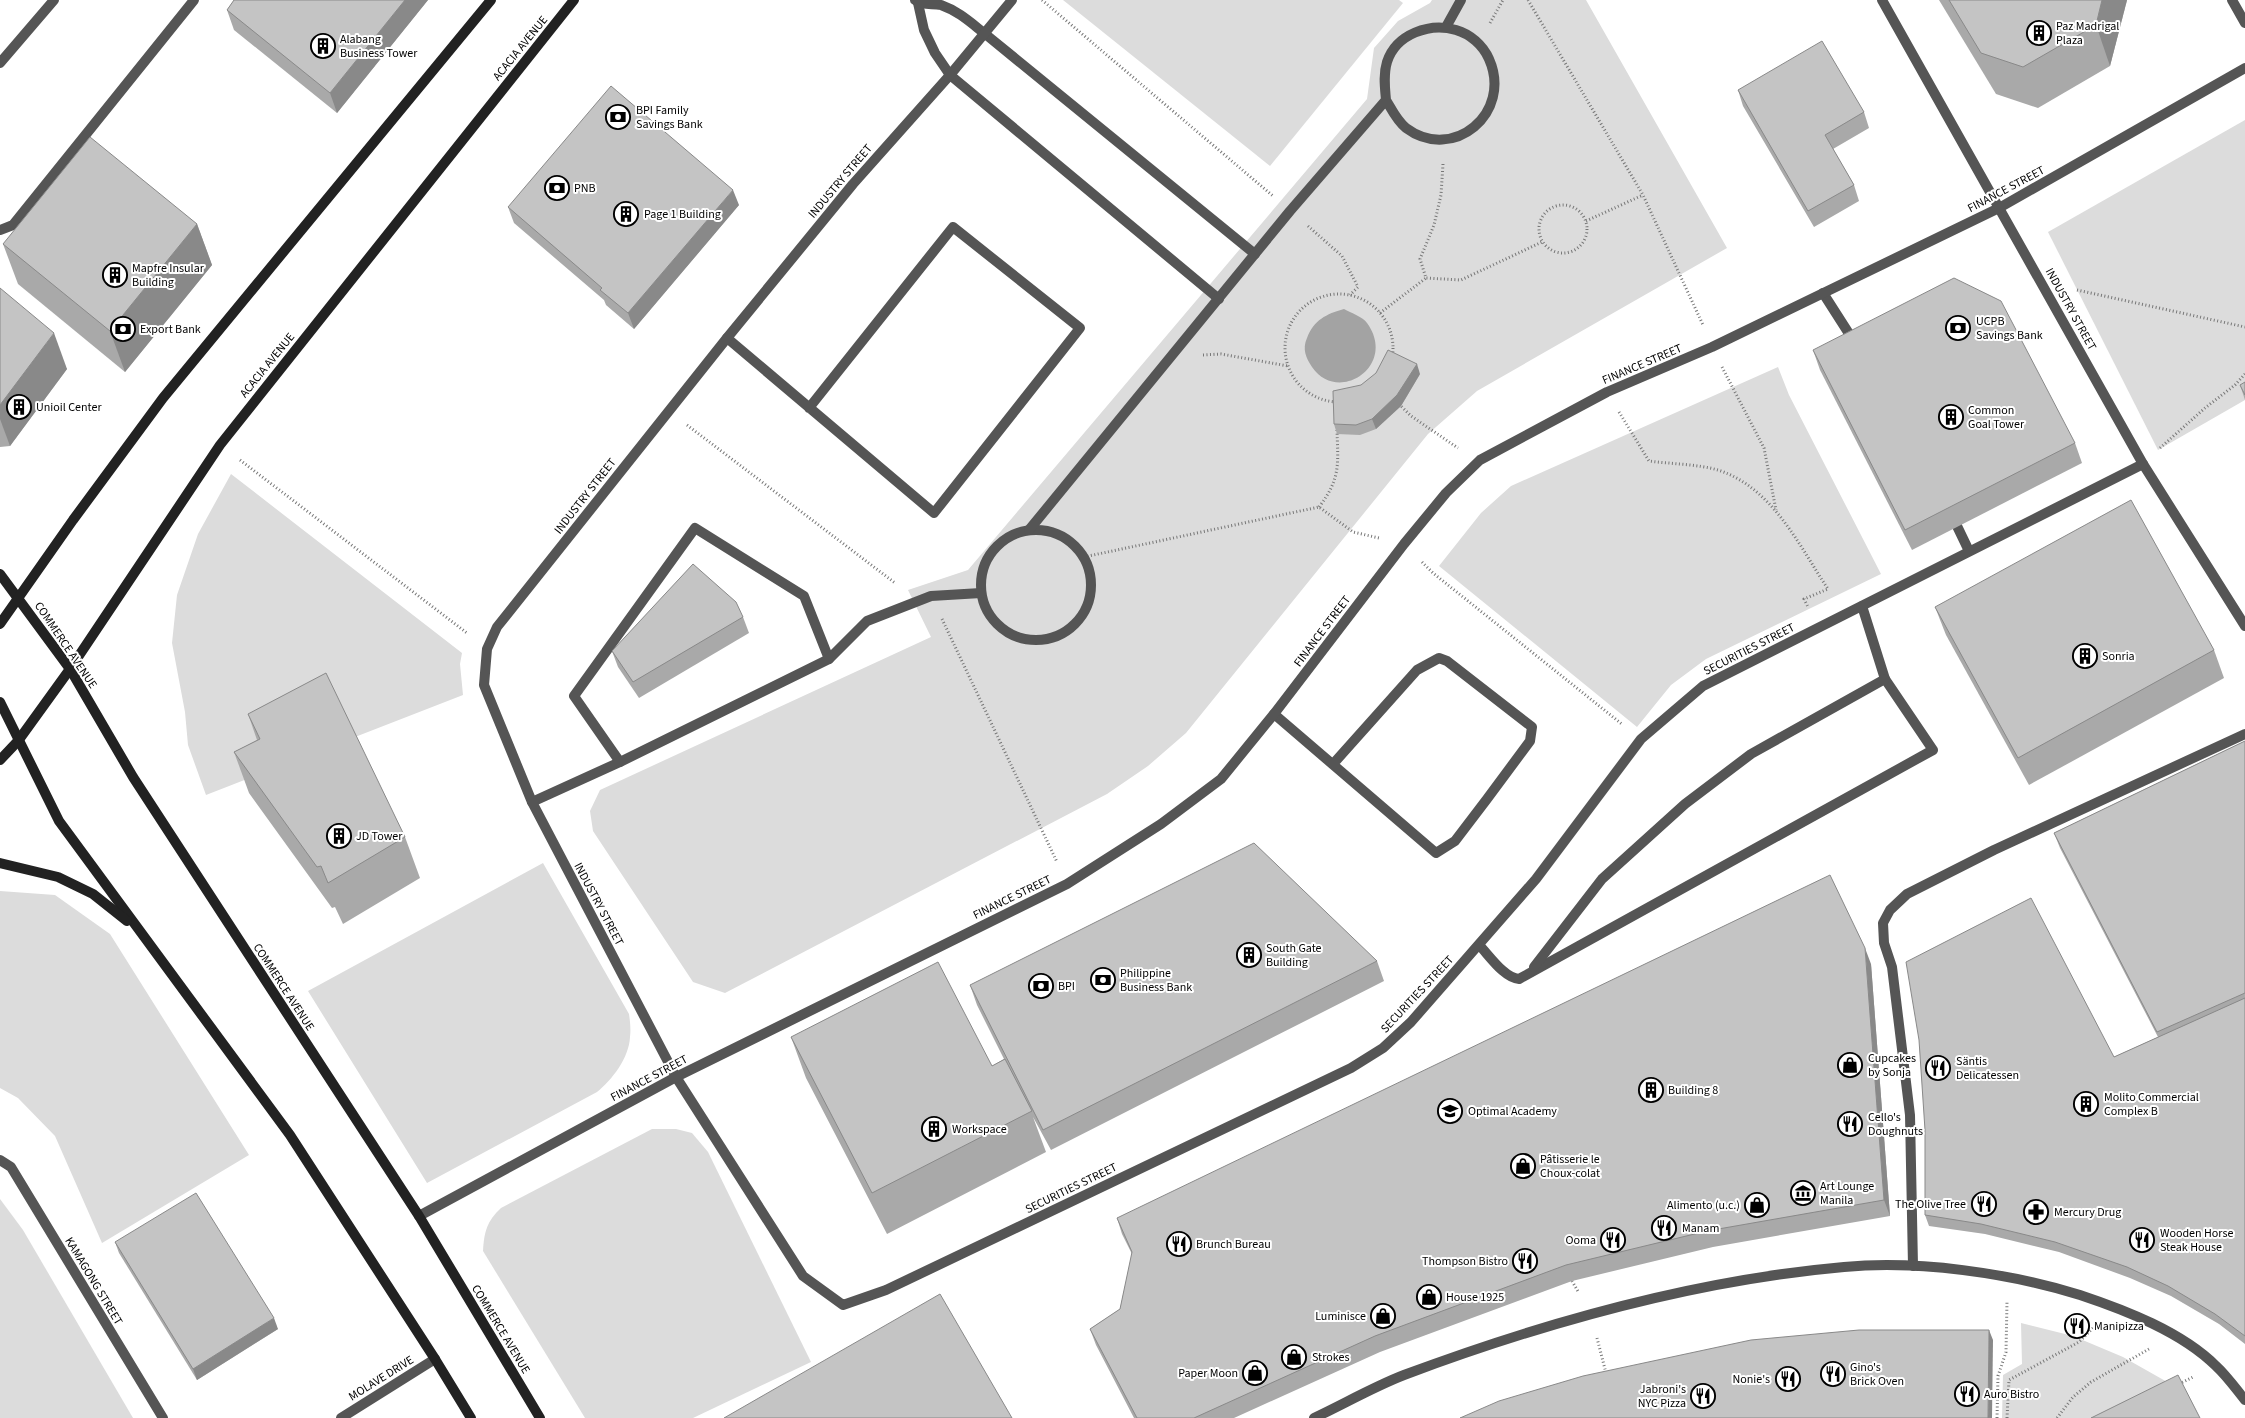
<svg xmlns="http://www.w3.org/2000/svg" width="2245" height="1418" viewBox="0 0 2245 1418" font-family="'Source Sans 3',sans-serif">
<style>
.green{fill:#dcdcdc}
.water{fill:#a3a3a3}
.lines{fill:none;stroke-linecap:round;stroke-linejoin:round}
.path{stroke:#777;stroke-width:3;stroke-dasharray:1 2.5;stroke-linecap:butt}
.lane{stroke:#555;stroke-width:10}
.street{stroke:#555;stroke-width:10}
.secondary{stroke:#222;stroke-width:10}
.wall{fill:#a9a9a9}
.shaded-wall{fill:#898989}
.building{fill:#c4c4c4;stroke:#898989}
.labels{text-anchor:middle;stroke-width:4;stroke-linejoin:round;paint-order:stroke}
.poi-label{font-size:12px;fill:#000;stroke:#fff;text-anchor:start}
.street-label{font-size:12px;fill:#000;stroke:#fff}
</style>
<rect width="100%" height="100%" fill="#fff"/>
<g class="green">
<path d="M1063 0H1399L1403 3 1270 166Z"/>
<path d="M1432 0H1586L1727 248 1477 391 1428 434 1186 733 1148 766 1107 794 725 993 693 982 593 831 590 811 600 790 931 637 908 590 968 570 1367 99 1374 48 1398 21 1430 3Z"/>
<path d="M2245 120V400L2158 450 2048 232Z"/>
<path d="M1778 367 1789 395 1881 574 1706 659 1671 685 1637 727 1439 566 1481 513 1511 486Z"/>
<path d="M231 474 462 653 460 664 463 695 206 795 188 745 185 712 172 643 177 595 198 534Z"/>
<path d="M543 863 629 1014C630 1021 631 1029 630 1037 629 1058 612 1080 597 1092L427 1183 308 991Z"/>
<path d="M0 891 55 895 110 934 249 1155 102 1243 55 1136 18 1098 0 1088Z"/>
<path d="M652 1129H676L692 1133 708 1152 811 1362 693 1418H585L483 1251C484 1232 487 1221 501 1208Z"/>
<path d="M0 1199 23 1230 133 1418H0Z"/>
<path d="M2021 1323 2073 1336 2123 1357 2169 1383 2099 1418H2002L2003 1375 2022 1364Z"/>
</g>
<path class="water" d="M1344 309C1351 313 1363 317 1367 323 1398 366 1338 405 1312 367 1306 358 1302 349 1307 338 1314 320 1326 314 1344 309Z"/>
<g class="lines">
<g class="path">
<path d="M1042 0 1273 196"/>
<path d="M1528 0 1643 195 1703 325"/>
<path d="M1490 23 1503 0"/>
<path d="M1443 164 1441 195 1434 225 1420 259 1426 278 1461 280 1542 242"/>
<circle cx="1563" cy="229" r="24"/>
<path d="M1586 221 1643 195"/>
<path d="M1308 226 1342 256 1358 287 1350 295"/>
<path d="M2077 290 2245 327"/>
<circle cx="1339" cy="348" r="54"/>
<path d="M1380 313 1426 278"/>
<path d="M1203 355 1221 354 1288 366"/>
<path d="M1722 367 1764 448 1776 510"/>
<path d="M1399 404 1411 416 1458 448"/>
<path d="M1619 412 1649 461C1671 464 1697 464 1718 470 1773 488 1798 544 1828 589L1804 599 1808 607"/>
<path d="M687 425 895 583"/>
<path d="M2160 448 2205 408 2235 385 2245 374"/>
<path d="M240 460 467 633"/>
<path d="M1319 507C1341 478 1338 464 1337 430"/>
<path d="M1084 557 1319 507 1353 532 1379 538"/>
<path d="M1422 562 1433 573 1623 725"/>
<path d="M942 619 1057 862"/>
<path d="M1572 1281 1579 1293"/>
<path d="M1597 1338 1606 1373"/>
<path d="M2179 1384 2193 1377"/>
<path d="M1997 1418 1998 1376 2006 1352 2007 1302"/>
<path d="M2007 1418 2009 1380 2079 1342 2095 1326"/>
<path d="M2057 1418 2073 1397 2091 1382 2149 1349"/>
</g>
<g class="lane">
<path d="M1446 27 1461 0"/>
<path d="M984 33 1255 254"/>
<path d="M0 63 54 0"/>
<path d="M950 75 1219 299"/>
<path d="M0 230 13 225 194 0"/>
<path d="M1823 293 1855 343"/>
<path d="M727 338 934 513 1080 328 953 227 809 408"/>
<path d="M1957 526 1969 551"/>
<circle cx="1036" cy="585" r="55"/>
<path d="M1029 530 1290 211 1386 100C1385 88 1383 75 1387 62 1396 34 1430 22 1456 30 1470 34 1483 45 1489 59 1513 113 1453 163 1406 128 1397 121 1392 110 1386 100"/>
<path d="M1274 714 1436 853 1455 841 1487 799 1530 741 1532 727 1447 661 1439 658 1417 670 1333 764"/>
<path d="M620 762 574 696 695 528 804 596 829 659"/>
<path d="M532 802 620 762 829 659 867 621 931 596 981 593"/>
<path d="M1479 945C1489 955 1504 978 1519 979L1933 750 1885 679 1862 606"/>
<path d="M1534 967 1602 879 1685 804 1751 754 1885 679"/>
<path d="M1913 1266 1910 1115 1892 967 1884 943 1883 923 1890 910 1907 894 1994 850 2245 734"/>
<path d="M1314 1418C1344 1404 1373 1387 1404 1375 1543 1323 1696 1280 1844 1267 1918 1260 2009 1273 2080 1295 2125 1310 2182 1332 2216 1366 2227 1376 2236 1389 2245 1400"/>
</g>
<g class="street">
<path d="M915 0C922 6 933 3 941 5 958 11 970 22 984 33"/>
<path d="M1012 0 950 75 853 184 727 338 497 627 487 649 484 685 532 802 676 1077 803 1276 843 1305 886 1290 1351 1068 1383 1048 1411 1022 1536 879 1641 739 1703 686 2143 464"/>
<path d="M1882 0 2143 464 2245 626"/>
<path d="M2232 0 2245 23"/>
<path d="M918 3 924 30 935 53 950 75"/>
<path d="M0 1160 11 1167 163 1418"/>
<path d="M419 1216 676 1077 1067 884 1161 824 1221 779 1274 714 1404 544 1446 493 1480 460 1607 392 1712 347 1999 208 2245 68"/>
<path d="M341 1418 435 1359"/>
</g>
<g class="secondary">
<path d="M0 574 70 669 133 777 419 1216 540 1418"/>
<path d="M0 624 73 520 163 398 491 0"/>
<path d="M0 702 59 821 290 1135 435 1359 471 1418"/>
<path d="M0 760 18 741 70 669 220 445 574 0"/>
<path d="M0 863 58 877 93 894 127 921"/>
</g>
</g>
<g class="wall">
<path d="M234 0H428L337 113 234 30 227 10Z"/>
<path d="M1939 0H2127L2110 66 2038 108 1996 94Z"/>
<path d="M1738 90 1864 112 1869 128 1833 149 1854 185 1859 201 1814 227 1743 106Z"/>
<path d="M739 205 634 329 606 305 604 300 514 223 508 207Z"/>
<path d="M197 224 212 265 125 372 18 284 3 244Z"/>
<path d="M0 288 67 369 10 446 0 447Z"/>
<path d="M1813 350 2075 443 2082 463 1912 550 1820 370Z"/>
<path d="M1420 374 1401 406 1376 429 1360 435 1337 434 1334 424Z"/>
<path d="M2245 382V400L2240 385Z"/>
<path d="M1935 607 2214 650 2224 678 2029 785 1946 635Z"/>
<path d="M743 617 749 633 639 698 618 667 612 651Z"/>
<path d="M248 714 405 837 420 878 343 924 335 907 332 908 249 793 234 752 257 740Z"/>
<path d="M2245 741V1344L2219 1324 2171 1296 2130 1278 2059 1252 1985 1234 1929 1226 1925 1215 2114 1057 2158 1037 2060 848 2054 833Z"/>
<path d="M1377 961 1384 981 1051 1150 1033 1117 1046 1152 887 1234 806 1078 791 1037 992 1066 1004 1059 977 1005 970 985Z"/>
<path d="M1871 964 1890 1216 1713 1247 1572 1281 1380 1352 1234 1418H1134L1096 1345 1090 1329 1120 1309 1132 1254 1122 1234 1117 1218Z"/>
<path d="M115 1242 278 1329 197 1380 119 1253Z"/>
</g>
<g class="shaded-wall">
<path d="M405 0H428L337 113 330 93Z"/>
<path d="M2102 0H2127L2110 66 2096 25Z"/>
<path d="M733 190 739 205 634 329 628 313Z"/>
<path d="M197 224 212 265 125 372 110 331Z"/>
<path d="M54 333 67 369 10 446 0 419V405Z"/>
<path d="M1417 364 1420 374 1401 406 1376 429 1372 419Z"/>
<path d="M1865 948 1871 964 1890 1216 1884 1200Z"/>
<path d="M274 1318 278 1329 197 1380 193 1369Z"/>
<path d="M1989 1330 1993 1340 1992 1418H1988Z"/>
</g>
<g class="building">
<path d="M234 0H405L330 93 227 10Z"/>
<path d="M1949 0H2102L2096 25 2023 67 1981 53Z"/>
<path d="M1822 41 1864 112 1825 135 1854 185 1808 211 1738 90Z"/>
<path d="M611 86 733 190 628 313 600 290 602 288 508 207Z"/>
<path d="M90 137 197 224 110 331 3 244Z"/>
<path d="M1954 278 2001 301 2075 443 1905 530 1813 350Z"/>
<path d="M0 288 54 333 0 405Z"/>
<path d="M1388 350 1417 364 1397 395 1372 419 1356 425 1334 424 1333 391 1361 385 1376 373Z"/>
<path d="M2245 382V395L2240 385Z"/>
<path d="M2131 500 2214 650 2018 758 1935 607Z"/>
<path d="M693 564 736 602 743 617 633 682 612 651Z"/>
<path d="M326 673 405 837 328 883 321 866 317 867 234 752 260 739 248 714Z"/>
<path d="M2245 741V993L2157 1032 2054 833Z"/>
<path d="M1254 843 1377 961 1043 1130 970 985Z"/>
<path d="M1830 875 1865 948 1884 1200 1707 1231 1566 1265 1375 1336 1194 1418H1137L1090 1329 1120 1309 1132 1252 1117 1218Z"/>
<path d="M2031 898 2114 1057 2245 998V1336L2215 1314 2168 1286 2127 1267 2055 1242 1981 1224 1925 1215V1130L1919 1040 1906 962Z"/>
<path d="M938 962 992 1066 1005 1059 1032 1111 872 1193 791 1037Z"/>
<path d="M196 1193 274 1318 193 1369 115 1242Z"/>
<path d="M940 1294 1012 1418H724Z"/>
<path d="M1859 1330H1989L1988 1418H1460L1499 1401 1583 1376 1751 1340Z"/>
<path d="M2178 1375 2200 1418H2091Z"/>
</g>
<defs>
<symbol id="building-ring" viewBox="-11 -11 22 22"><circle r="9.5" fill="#fff" stroke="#000" stroke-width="1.5"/><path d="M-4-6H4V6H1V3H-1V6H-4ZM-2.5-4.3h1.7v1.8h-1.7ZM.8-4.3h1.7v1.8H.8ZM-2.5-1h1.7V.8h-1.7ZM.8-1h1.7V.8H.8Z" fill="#000"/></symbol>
<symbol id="bank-ring" viewBox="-11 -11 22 22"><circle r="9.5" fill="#fff" stroke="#000" stroke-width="1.5"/><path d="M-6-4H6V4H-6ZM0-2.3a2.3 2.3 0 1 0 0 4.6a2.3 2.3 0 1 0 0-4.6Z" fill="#000"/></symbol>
<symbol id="shop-ring" viewBox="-11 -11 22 22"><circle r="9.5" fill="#fff" stroke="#000" stroke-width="1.5"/><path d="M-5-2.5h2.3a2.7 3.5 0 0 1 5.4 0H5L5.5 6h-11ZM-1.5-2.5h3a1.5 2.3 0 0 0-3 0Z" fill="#000"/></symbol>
<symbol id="restaurant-ring" viewBox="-11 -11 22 22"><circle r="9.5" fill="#fff" stroke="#000" stroke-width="1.5"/><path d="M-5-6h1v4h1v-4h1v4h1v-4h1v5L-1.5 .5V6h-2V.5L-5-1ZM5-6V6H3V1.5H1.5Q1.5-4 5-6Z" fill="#000"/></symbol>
<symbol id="school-ring" viewBox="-11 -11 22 22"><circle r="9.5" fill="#fff" stroke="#000" stroke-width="1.5"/><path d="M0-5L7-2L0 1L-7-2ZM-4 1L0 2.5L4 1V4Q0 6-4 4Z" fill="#000"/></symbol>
<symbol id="museum-ring" viewBox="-11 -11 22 22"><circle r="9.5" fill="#fff" stroke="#000" stroke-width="1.5"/><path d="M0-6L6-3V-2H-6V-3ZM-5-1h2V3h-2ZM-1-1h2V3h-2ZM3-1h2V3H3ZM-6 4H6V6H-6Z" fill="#000"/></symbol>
<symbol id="pharmacy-ring" viewBox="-11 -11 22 22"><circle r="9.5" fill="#fff" stroke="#000" stroke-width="1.5"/><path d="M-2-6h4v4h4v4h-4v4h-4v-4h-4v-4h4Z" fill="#000"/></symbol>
</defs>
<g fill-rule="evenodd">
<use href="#building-ring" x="2025" y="19" width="28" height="28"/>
<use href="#building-ring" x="309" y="32" width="28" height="28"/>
<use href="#bank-ring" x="604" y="103" width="28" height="28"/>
<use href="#bank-ring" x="543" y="174" width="28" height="28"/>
<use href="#building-ring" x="612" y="200" width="28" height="28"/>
<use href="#building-ring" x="101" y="261" width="28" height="28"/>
<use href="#bank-ring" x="1944" y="314" width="28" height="28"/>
<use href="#bank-ring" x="109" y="315" width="28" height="28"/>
<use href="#building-ring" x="5" y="393" width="28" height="28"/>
<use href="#building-ring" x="1937" y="403" width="28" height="28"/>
<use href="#building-ring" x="2071" y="642" width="28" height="28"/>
<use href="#building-ring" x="325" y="822" width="28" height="28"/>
<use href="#building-ring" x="1235" y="941" width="28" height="28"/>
<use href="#bank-ring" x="1089" y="966" width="28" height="28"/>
<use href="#bank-ring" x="1027" y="972" width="28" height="28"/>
<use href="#shop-ring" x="1836" y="1051" width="28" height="28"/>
<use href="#restaurant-ring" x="1924" y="1054" width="28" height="28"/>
<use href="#building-ring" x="1637" y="1076" width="28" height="28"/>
<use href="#building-ring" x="2072" y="1090" width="28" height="28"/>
<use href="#school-ring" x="1436" y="1097" width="28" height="28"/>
<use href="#restaurant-ring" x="1836" y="1110" width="28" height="28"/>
<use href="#building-ring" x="920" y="1115" width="28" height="28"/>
<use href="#shop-ring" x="1509" y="1152" width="28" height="28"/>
<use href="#museum-ring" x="1789" y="1179" width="28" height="28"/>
<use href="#restaurant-ring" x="1970" y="1190" width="28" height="28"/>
<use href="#shop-ring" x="1743" y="1191" width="28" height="28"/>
<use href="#pharmacy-ring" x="2022" y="1198" width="28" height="28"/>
<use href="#restaurant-ring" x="1650" y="1214" width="28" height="28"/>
<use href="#restaurant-ring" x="1599" y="1226" width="28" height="28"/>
<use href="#restaurant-ring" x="2128" y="1226" width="28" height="28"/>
<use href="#restaurant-ring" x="1165" y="1230" width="28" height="28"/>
<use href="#restaurant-ring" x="1511" y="1247" width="28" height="28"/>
<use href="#shop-ring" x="1415" y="1283" width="28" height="28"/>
<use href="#shop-ring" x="1369" y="1302" width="28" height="28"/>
<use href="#restaurant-ring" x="2063" y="1312" width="28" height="28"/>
<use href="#shop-ring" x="1280" y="1343" width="28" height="28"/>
<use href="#shop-ring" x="1241" y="1359" width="28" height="28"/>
<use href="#restaurant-ring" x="1819" y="1360" width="28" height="28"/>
<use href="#restaurant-ring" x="1774" y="1365" width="28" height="28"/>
<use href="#restaurant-ring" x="1953" y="1380" width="28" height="28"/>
<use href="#restaurant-ring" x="1689" y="1382" width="28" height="28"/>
</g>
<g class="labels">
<g class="poi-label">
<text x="2056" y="30">Paz Madrigal<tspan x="2056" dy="14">Plaza</tspan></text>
<text x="340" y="43">Alabang<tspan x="340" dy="14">Business Tower</tspan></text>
<text x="636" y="114">BPI Family<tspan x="636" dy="14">Savings Bank</tspan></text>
<text x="574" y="192">PNB</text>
<text x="644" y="218">Page 1 Building</text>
<text x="132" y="272">Mapfre Insular<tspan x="132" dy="14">Building</tspan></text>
<text x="1976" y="325">UCPB<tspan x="1976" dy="14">Savings Bank</tspan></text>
<text x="140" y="333">Export Bank</text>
<text x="36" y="411">Unioil Center</text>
<text x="1968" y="414">Common<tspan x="1968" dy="14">Goal Tower</tspan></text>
<text x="2102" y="660">Sonria</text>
<text x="356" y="840">JD Tower</text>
<text x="1266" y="952">South Gate<tspan x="1266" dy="14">Building</tspan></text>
<text x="1120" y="977">Philippine<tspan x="1120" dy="14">Business Bank</tspan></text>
<text x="1058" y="990">BPI</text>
<text x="1868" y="1062">Cupcakes<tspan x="1868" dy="14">by Sonja</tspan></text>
<text x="1956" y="1065">Säntis<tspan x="1956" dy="14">Delicatessen</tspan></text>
<text x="1668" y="1094">Building 8</text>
<text x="2104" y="1101">Molito Commercial<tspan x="2104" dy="14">Complex B</tspan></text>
<text x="1468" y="1115">Optimal Academy</text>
<text x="1868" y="1121">Cello's<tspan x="1868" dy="14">Doughnuts</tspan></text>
<text x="952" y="1133">Workspace</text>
<text x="1540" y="1163">Pâtisserie le<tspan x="1540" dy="14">Choux-colat</tspan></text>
<text x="1820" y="1190">Art Lounge<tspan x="1820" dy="14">Manila</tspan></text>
<text x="1966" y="1208" text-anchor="end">The Olive Tree</text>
<text x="1740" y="1209" text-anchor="end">Alimento (u.c.)</text>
<text x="2054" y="1216">Mercury Drug</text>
<text x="1682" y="1232">Manam</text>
<text x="2160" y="1237">Wooden Horse<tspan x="2160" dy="14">Steak House</tspan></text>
<text x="1596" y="1244" text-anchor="end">Ooma</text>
<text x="1196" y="1248">Brunch Bureau</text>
<text x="1508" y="1265" text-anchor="end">Thompson Bistro</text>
<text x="1446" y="1301">House 1925</text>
<text x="1366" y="1320" text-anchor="end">Luminisce</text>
<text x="2094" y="1330">Manipizza</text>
<text x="1312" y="1361">Strokes</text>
<text x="1850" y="1371">Gino's<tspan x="1850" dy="14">Brick Oven</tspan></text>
<text x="1238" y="1377" text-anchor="end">Paper Moon</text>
<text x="1770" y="1383" text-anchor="end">Nonie's</text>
<text x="1686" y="1393" text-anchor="end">Jabroni's<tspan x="1686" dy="14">NYC Pizza</tspan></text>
<text x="1984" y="1398">Auro Bistro</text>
</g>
<g class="street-label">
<text transform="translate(520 48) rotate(-51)" y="4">ACACIA AVENUE</text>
<text transform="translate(840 181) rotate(-50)" y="4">INDUSTRY STREET</text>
<text transform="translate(2006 189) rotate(-28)" y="4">FINANCE STREET</text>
<text transform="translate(2071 309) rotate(61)" y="4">INDUSTRY STREET</text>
<text transform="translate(1642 364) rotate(-23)" y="4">FINANCE STREET</text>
<text transform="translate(267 365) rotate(-51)" y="4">ACACIA AVENUE</text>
<text transform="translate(585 496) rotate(-52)" y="4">INDUSTRY STREET</text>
<text transform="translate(1322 631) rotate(-53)" y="4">FINANCE STREET</text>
<text transform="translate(66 645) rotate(56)" y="4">COMMERCE AVENUE</text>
<text transform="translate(1749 649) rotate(-27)" y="4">SECURITIES STREET</text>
<text transform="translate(1012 897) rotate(-26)" y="4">FINANCE STREET</text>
<text transform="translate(599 904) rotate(62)" y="4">INDUSTRY STREET</text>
<text transform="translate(284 987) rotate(57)" y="4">COMMERCE AVENUE</text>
<text transform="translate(1417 994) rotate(-47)" y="4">SECURITIES STREET</text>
<text transform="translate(649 1078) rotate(-28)" y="4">FINANCE STREET</text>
<text transform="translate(1071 1188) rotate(-26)" y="4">SECURITIES STREET</text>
<text transform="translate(94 1281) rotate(59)" y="4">KAMAGONG STREET</text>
<text transform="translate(501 1329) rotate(59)" y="4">COMMERCE AVENUE</text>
<text transform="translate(381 1378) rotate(-32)" y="4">MOLAVE DRIVE</text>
</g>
</g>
</svg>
